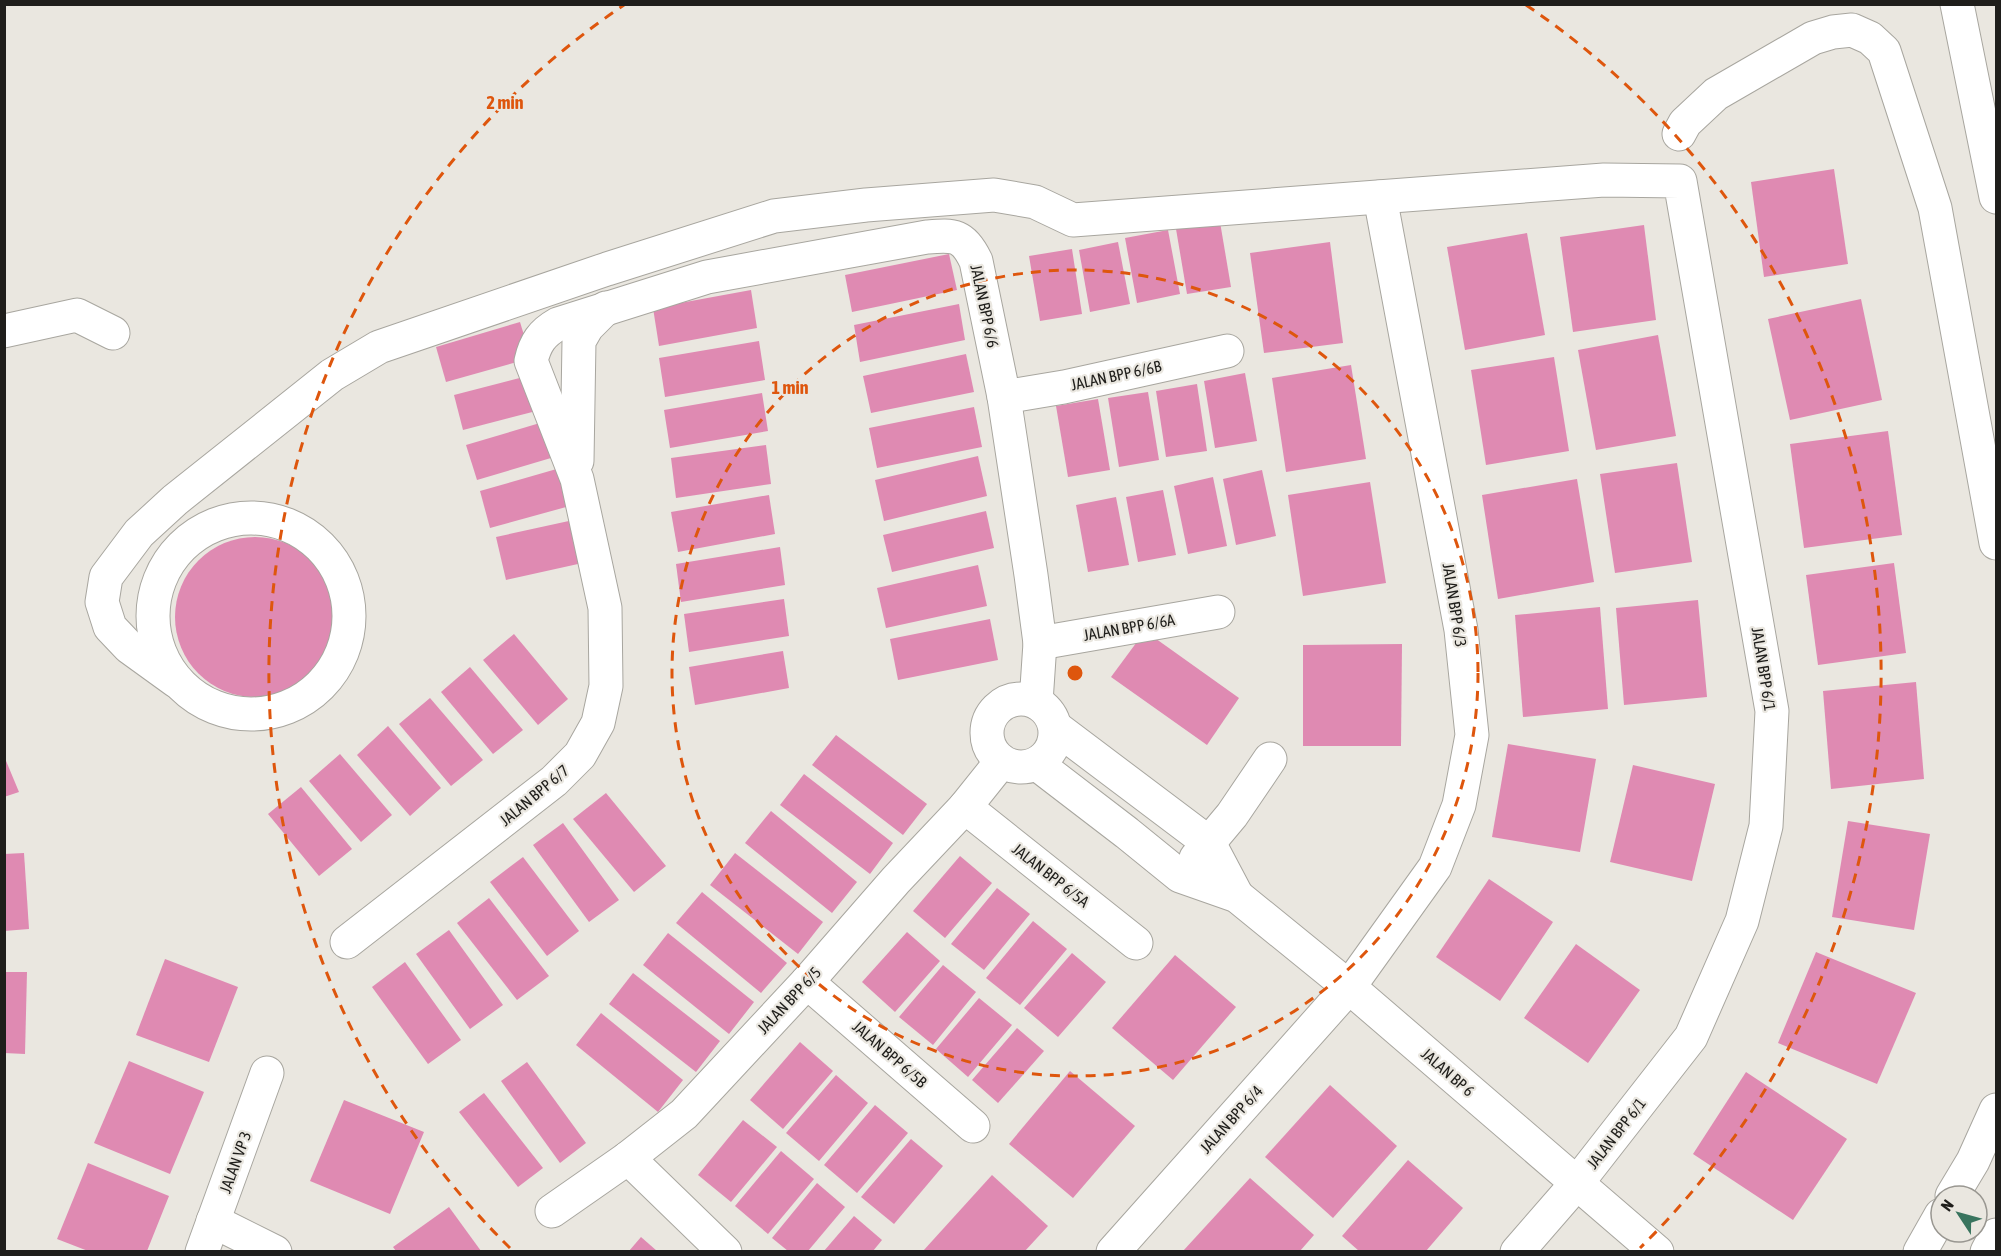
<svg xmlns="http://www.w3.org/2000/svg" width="2001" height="1256" viewBox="0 0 2001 1256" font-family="'Asap Condensed',sans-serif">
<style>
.building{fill:#df8ab2}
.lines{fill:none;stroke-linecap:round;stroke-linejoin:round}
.minor-casing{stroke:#a8a69f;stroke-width:35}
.minor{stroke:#fff;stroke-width:33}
.ring{fill:none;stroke:#de560d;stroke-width:3;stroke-dasharray:10 8}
.labels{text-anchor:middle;stroke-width:4.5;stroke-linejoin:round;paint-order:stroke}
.street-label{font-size:16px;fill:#1f1e1b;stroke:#eae7e0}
.centre{fill:#de560d;stroke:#eae7e0;stroke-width:3}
.ring-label{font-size:18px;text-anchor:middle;font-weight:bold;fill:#de560d;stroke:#eae7e0;stroke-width:4.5;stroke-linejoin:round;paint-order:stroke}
</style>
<rect width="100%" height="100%" fill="#eae7e0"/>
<g class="building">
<path d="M1834 169 1848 264 1764 277 1751 182Z"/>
<path d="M1220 222 1231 287 1187 294 1176 229Z"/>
<path d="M1644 225 1656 320 1573 332 1560 237Z"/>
<path d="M1168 230 1180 294 1137 303 1125 238Z"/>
<path d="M1527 233 1545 335 1465 350 1447 247Z"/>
<path d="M1118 242 1130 304 1090 312 1079 250Z"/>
<path d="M1330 242 1343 343 1264 353 1250 253Z"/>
<path d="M1072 249 1082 314 1040 321 1029 256Z"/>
<path d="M949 254 957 290 852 312 845 275Z"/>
<path d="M751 290 757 328 659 346 653 308Z"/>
<path d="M1861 299 1882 400 1790 420 1768 319Z"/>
<path d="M959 304 965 340 860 362 854 325Z"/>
<path d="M520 322 531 358 446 382 436 347Z"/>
<path d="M1658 335 1676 436 1596 450 1578 350Z"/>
<path d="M759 341 765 380 665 397 659 358Z"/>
<path d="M966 354 974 392 871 413 863 376Z"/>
<path d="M1554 357 1569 451 1486 465 1471 370Z"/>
<path d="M1351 365 1366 459 1286 472 1272 378Z"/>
<path d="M1245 373 1257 441 1215 448 1204 381Z"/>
<path d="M535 374 544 409 463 430 454 395Z"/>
<path d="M1197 384 1207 451 1166 457 1156 391Z"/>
<path d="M1148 392 1159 460 1119 467 1108 398Z"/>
<path d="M762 393 768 431 670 448 664 410Z"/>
<path d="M1098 399 1110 470 1068 477 1056 406Z"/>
<path d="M974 407 982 447 877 468 869 428Z"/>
<path d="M550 420 561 455 477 480 466 445Z"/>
<path d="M1888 431 1902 535 1804 548 1790 444Z"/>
<path d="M766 445 771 484 676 498 671 458Z"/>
<path d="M978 456 987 496 884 521 875 480Z"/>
<path d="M1677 463 1692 562 1615 573 1600 474Z"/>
<path d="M567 466 577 504 490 528 480 491Z"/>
<path d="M1262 470 1276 536 1236 545 1223 479Z"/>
<path d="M1213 477 1227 546 1188 554 1174 486Z"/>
<path d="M1577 479 1594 582 1498 599 1482 495Z"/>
<path d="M1370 482 1386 583 1303 596 1288 495Z"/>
<path d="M1163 490 1176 555 1138 562 1126 497Z"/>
<path d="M769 495 775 534 678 552 671 512Z"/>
<path d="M1116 497 1129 565 1088 572 1076 505Z"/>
<path d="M986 511 994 548 892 572 883 535Z"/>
<path d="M578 519 587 562 506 580 496 537Z"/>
<circle cx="255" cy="617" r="80"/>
<path d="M780 547 785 585 681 602 676 564Z"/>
<path d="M1894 563 1906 653 1818 665 1806 575Z"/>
<path d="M978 565 987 606 886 628 877 588Z"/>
<path d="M784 599 789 636 689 652 684 614Z"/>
<path d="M1698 600 1707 697 1624 705 1616 608Z"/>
<path d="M1600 607 1608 709 1523 717 1515 615Z"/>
<path d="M990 619 998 660 898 680 890 639Z"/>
<path d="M1145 631 1239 698 1207 745 1111 677Z"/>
<path d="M514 634 568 699 538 725 483 660Z"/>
<path d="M1402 644 1401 746H1303V645Z"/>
<path d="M783 651 789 688 695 705 689 667Z"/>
<path d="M470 667 523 730 493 754 441 692Z"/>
<path d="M1916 682 1924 779 1831 789 1823 691Z"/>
<path d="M430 698 483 760 451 786 399 724Z"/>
<path d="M388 726 441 788 410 816 357 755Z"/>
<path d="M836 735 927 804 903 835 812 765Z"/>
<path d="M1508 744 1596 759 1580 852 1492 837Z"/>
<path d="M340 754 392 815 361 842 309 781Z"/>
<path d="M4 756 19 792 4 797Z"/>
<path d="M1633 765 1715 784 1692 881 1610 862Z"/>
<path d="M804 774 893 843 870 874 780 805Z"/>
<path d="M301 787 352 849 319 876 268 814Z"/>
<path d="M606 793 666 866 634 892 573 819Z"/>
<path d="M771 811 857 882 832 913 745 843Z"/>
<path d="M1848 821 1930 834 1914 930 1832 917Z"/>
<path d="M563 823 619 900 589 922 533 845Z"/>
<path d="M24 853 29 929 4 931V854Z"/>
<path d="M735 853 823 922 798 954 710 885Z"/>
<path d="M960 856 992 883 945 938 913 911Z"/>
<path d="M523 857 579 931 547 956 490 882Z"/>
<path d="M1489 879 1553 922 1500 1001 1436 957Z"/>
<path d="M997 888 1030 914 984 970 951 944Z"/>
<path d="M702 892 787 963 761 993 676 923Z"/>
<path d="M489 898 549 976 517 1000 457 923Z"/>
<path d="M1033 921 1067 949 1020 1005 986 978Z"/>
<path d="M449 930 503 1005 470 1029 416 954Z"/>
<path d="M907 932 940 961 895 1012 862 982Z"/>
<path d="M668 933 754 1002 729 1034 643 965Z"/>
<path d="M1576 944 1640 990 1588 1063 1524 1018Z"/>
<path d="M1816 952 1916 993 1877 1084 1778 1043Z"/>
<path d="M1072 953 1106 982 1058 1037 1024 1008Z"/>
<path d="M1175 955 1236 1007 1173 1080 1112 1028Z"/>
<path d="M165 959 238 987 209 1062 136 1035Z"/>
<path d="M405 962 461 1040 428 1064 372 987Z"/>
<path d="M943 965 976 992 933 1045 899 1017Z"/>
<path d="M4 972H27L25 1054 4 1053Z"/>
<path d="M633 973 720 1041 696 1072 609 1004Z"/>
<path d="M979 998 1012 1025 968 1077 936 1049Z"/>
<path d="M601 1013 683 1080 658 1112 576 1045Z"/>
<path d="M1017 1028 1044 1051 998 1103 972 1080Z"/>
<path d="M800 1042 833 1071 783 1129 750 1100Z"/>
<path d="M129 1061 204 1092 170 1174 94 1143Z"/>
<path d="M527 1062 586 1143 560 1163 501 1081Z"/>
<path d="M1070 1071 1135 1126 1073 1198 1009 1144Z"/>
<path d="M1746 1072 1847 1139 1793 1220 1693 1154Z"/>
<path d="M836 1075 868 1103 819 1161 786 1133Z"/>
<path d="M1330 1085 1397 1146 1333 1218 1265 1157Z"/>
<path d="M484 1093 543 1168 518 1187 459 1112Z"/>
<path d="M344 1100 424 1132 390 1214 310 1181Z"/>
<path d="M875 1105 908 1133 857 1193 824 1165Z"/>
<path d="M743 1120 777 1147 731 1202 698 1175Z"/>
<path d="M911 1139 943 1166 894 1224 861 1197Z"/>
<path d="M781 1151 814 1179 768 1234 735 1206Z"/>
<path d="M1408 1160 1463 1208 1426 1251H1359L1342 1236Z"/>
<path d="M88 1163 169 1196 147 1251H88L57 1239Z"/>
<path d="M992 1175 1048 1226 1025 1251H923Z"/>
<path d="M1250 1178 1314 1235 1300 1251H1183Z"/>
<path d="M817 1183 845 1207 808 1251H788L772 1238Z"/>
<path d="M449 1207 481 1251H396L393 1247Z"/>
<path d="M854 1216 882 1240 873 1251H824Z"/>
<path d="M641 1237 657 1251H629Z"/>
</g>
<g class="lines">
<defs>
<g id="minor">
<path d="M1957 4 1996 197"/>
<path d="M1679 134 1685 123 1716 94 1813 38 1833 32 1852 30 1870 38 1884 51 1935 208 1996 543"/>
<path d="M4 331 77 315 113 333"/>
<path d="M1004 397 1064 387 1227 351"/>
<path d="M577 461 579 341 587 327 606 308"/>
<circle cx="251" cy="616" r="98"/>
<path d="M1040 643 1218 612"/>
<path d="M176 681 129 647 110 627 102 602 106 577 139 533 175 500 332 375 379 347 607 269 774 216 866 205 994 195 1035 202 1073 220 1604 180 1680 181 1772 711 1766 826 1742 921 1691 1037 1577 1183 1517 1252"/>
<circle cx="1021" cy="733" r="34"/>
<path d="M1055 727 1209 843 1237 896"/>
<path d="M1037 764 1127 833 1180 876 1237 896 1349 987 1657 1252"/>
<path d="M965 807 1136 943"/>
<path d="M1196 858 1232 815 1270 759"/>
<path d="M347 942 554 781 580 755 598 723 606 686 605 608 577 479 531 361C535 343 542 333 558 324L707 277 927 237C954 235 963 234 976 261L1004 397 1031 575 1040 643 1036 702"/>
<path d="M807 982 973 1126"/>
<path d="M628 1158 725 1252"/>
<path d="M1952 1196 1973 1161 1996 1110"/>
<path d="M552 1211 628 1158 684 1114 807 982 896 880 965 807 1001 762"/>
<path d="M213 1221 275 1252"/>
<path d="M202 1252 267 1073"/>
<path d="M1113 1252 1349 987 1435 867 1459 805 1472 735 1461 630 1380 197"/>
<path d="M1920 1252 1941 1215"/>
<path d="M1987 1252 1996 1235"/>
</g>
</defs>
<use href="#minor" class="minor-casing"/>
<use href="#minor" class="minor"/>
</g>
<g class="ring">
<circle cx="1075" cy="673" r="403"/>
<path d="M510 1248A806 806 0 0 1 624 5M1526 5A806 806 0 0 1 1640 1248"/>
</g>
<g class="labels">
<g class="street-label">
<text transform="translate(985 306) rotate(78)" y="6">JALAN BPP 6/6</text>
<text transform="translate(1116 375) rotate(-12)" y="6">JALAN BPP 6/6B</text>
<text transform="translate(1455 605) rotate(81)" y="6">JALAN BPP 6/3</text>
<text transform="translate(1129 627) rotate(-10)" y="6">JALAN BPP 6/6A</text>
<text transform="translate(1764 669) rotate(81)" y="6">JALAN BPP 6/1</text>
<text transform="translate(534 795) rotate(-40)" y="6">JALAN BPP 6/7</text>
<text transform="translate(1051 875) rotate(38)" y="6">JALAN BPP 6/5A</text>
<text transform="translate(789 1000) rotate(-47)" y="6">JALAN BPP 6/5</text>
<text transform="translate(890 1054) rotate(41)" y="6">JALAN BPP 6/5B</text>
<text transform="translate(1448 1072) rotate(41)" y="6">JALAN BP 6</text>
<text transform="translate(1231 1119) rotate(-48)" y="6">JALAN BPP 6/4</text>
<text transform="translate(1616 1133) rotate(-52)" y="6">JALAN BPP 6/1</text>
<text transform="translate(235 1162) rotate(-70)" y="6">JALAN VP 3</text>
</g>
</g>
<circle cx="1075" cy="673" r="9" class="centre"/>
<g class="ring-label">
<text x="505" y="109">2 min</text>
<text x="790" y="394">1 min</text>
</g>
<rect width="2001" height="1256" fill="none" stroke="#1f1e1b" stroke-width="12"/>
<g transform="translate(1959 1214) rotate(306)"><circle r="28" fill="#eae7e0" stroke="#999791" stroke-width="1.5"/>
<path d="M0-4.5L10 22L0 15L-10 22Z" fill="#39745e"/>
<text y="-9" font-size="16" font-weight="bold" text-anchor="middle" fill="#1f1e1b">N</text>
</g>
</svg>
